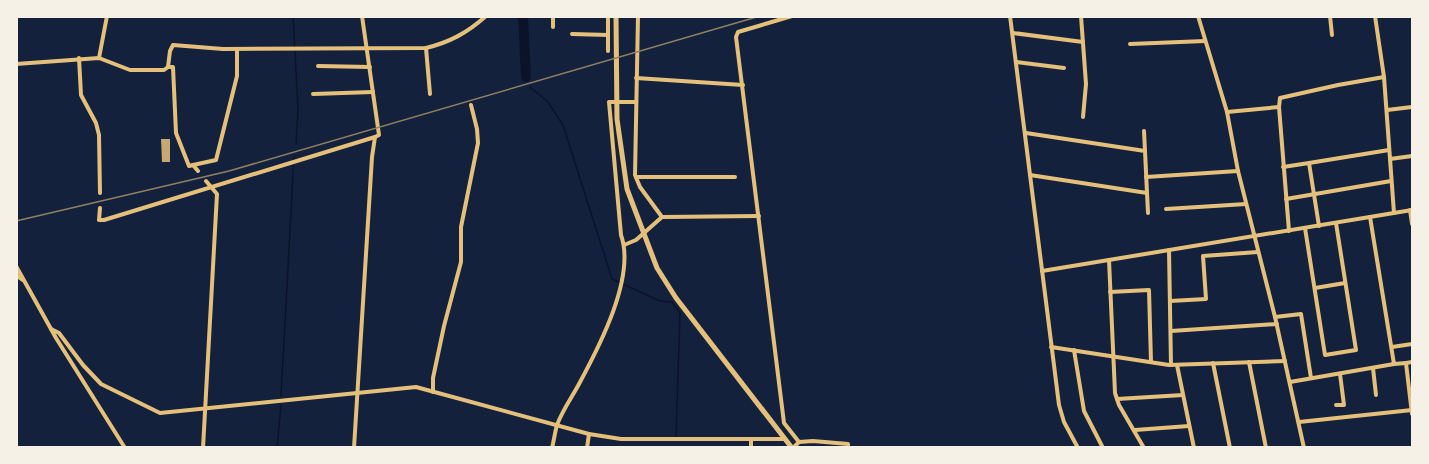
<svg xmlns="http://www.w3.org/2000/svg" width="1429" height="464" viewBox="0 0 1429 464" font-family="Karla,sans-serif">
<style>
.lines{fill:none;stroke-linecap:round;stroke-linejoin:round}
.stream{stroke:#0b132b;stroke-width:1.5}
.river{stroke:#0b132b;stroke-width:10}
.building{fill:#c6a872}
.minor{stroke:#e5c07b;stroke-width:4}
.secondary{stroke:#e5c07b;stroke-width:5}
.rail{stroke:#918062;stroke-width:1.5}
</style>
<rect width="100%" height="100%" fill="#14213d"/>
<g class="lines">
<g class="stream">
<path d="M293 16 298 109 296 144"/>
<path d="M530 87 548 102 563 125 612 279 660 301 672 302 680 313 676 437"/>
<path d="M281 396 294 156"/>
<path d="M277 448 281 405"/>
</g>
<path class="river" d="M523 16 526 77"/>
</g>
<path class="building" d="M161 139H170V162H162Z"/>
<g class="lines">
<g class="minor">
<path d="M553 16V27"/>
<path d="M608 16V51"/>
<path d="M638 16 635 175 640 187 662 217"/>
<path d="M792 16 738 32 736 37 784 423 799 442 793 448"/>
<path d="M1010 16 1059 405 1064 422 1078 448"/>
<path d="M1081 16 1086 84 1083 117"/>
<path d="M1198 16 1227 112 1238 171 1275 317 1304 448"/>
<path d="M1330 16 1332 35"/>
<path d="M1375 16 1384 77 1394 213"/>
<path d="M1013 33 1083 42"/>
<path d="M572 34 608 35"/>
<path d="M1130 44 1205 41"/>
<path d="M426 48 430 94"/>
<path d="M79 58 81 95 96 123 99 135 100 193"/>
<path d="M99 58 107 16"/>
<path d="M1016 62 1064 68"/>
<path d="M16 64 99 58 130 70H164L168 67"/>
<path d="M318 66 370 67"/>
<path d="M636 78 743 85"/>
<path d="M313 94 373 92"/>
<path d="M1387 110 1412 107"/>
<path d="M1227 112 1279 107"/>
<path d="M1144 131 1145 151"/>
<path d="M1026 133 1145 151 1147 193 1030 175"/>
<path d="M1390 159 1412 156"/>
<path d="M193 165 216 160 237 76V49"/>
<path d="M1283 167 1309 163"/>
<path d="M198 171 193 165 189 166 176 133 173 67H168L170 51 173 45 223 49 426 48C450 42 467 33 486 16"/>
<path d="M636 177H735"/>
<path d="M1146 177 1238 171"/>
<path d="M1147 193 1148 213"/>
<path d="M1286 199 1391 181"/>
<path d="M100 208 99 220H104L375 137"/>
<path d="M1166 209 1246 204"/>
<path d="M1410 210 1412 224"/>
<path d="M1370 217 1394 364 1406 363 1412 414"/>
<path d="M1319 226 1309 163 1389 150"/>
<path d="M1305 228 1325 355 1356 350 1336 223"/>
<path d="M1289 231 1279 107 1280 98 1338 85 1384 77"/>
<path d="M624 245 636 240 662 217 759 216"/>
<path d="M1169 250 1171 365"/>
<path d="M1109 260 1115 393 1119 405 1144 448"/>
<path d="M16 266 56 338 125 448"/>
<path d="M1042 271 1412 210"/>
<path d="M16 275 23 280"/>
<path d="M1315 288 1345 283"/>
<path d="M1110 292 1149 290 1151 362"/>
<path d="M1170 301 1206 299 1203 256 1258 252"/>
<path d="M1275 317 1301 314 1311 378"/>
<path d="M51 329 59 333 83 365 101 384 160 413 416 387 589 434 621 439H784"/>
<path d="M1171 331 1277 324"/>
<path d="M1051 347 1169 365 1285 361"/>
<path d="M1392 347 1412 344"/>
<path d="M1074 350 1084 411 1103 448"/>
<path d="M1249 362 1266 448"/>
<path d="M1213 363 1230 448"/>
<path d="M1406 363 1412 362"/>
<path d="M1177 365 1194 448"/>
<path d="M1373 368 1376 395"/>
<path d="M1290 382 1394 364"/>
<path d="M433 392V378L444 326 461 262V227L478 143 477 129 471 105"/>
<path d="M1117 399 1183 395"/>
<path d="M1336 405H1344L1340 374"/>
<path d="M1299 422 1412 410"/>
<path d="M1135 430 1189 426"/>
<path d="M799 442 813 441 848 444V448"/>
<path d="M203 448 217 194 206 181"/>
<path d="M354 448 372 157 375 137 379 135 362 16"/>
<path d="M552 448C554 440 555 432 557 425 562 411 572 397 579 384 599 347 636 277 621 235L609 102H636"/>
<path d="M587 448 589 434"/>
<path d="M751 448V440"/>
</g>
<path class="secondary" d="M616 16 617 119 627 189 657 268 676 298 792 448"/>
<path class="rail" d="M16 221 229 171 760 16"/>
</g>
<rect width="1429" height="464" fill="none" stroke="#f6f1e7" stroke-width="36"/>
</svg>
